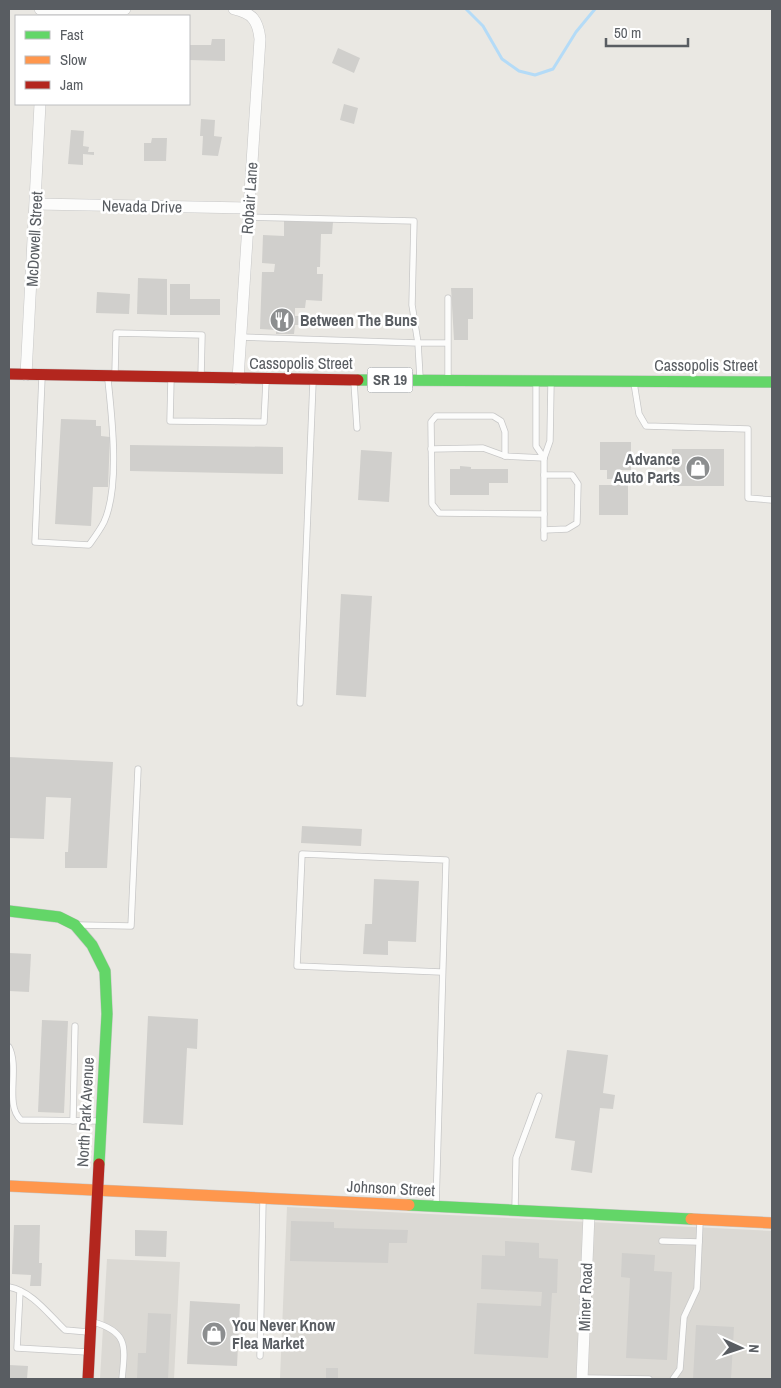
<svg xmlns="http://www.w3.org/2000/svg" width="781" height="1388" viewBox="0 0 781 1388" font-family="'Archivo Narrow',sans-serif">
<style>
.industrial{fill:#dbd9d4}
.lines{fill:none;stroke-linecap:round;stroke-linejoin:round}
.stream{stroke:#b4dbf7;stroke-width:3}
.building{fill:#d0cfcc}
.lane-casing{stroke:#c7c7c7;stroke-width:7}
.street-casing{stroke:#c7c7c7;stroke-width:12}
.fast-casing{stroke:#c6c6c5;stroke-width:12}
.slow-casing{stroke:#c6c6c5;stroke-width:12}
.jam-casing{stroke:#c6c6c5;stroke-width:12}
.lane{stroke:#fcfcfb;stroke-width:5.5}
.street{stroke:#fcfcfb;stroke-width:11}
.fast{stroke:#63d668;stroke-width:11}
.slow{stroke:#ff974d;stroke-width:11}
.jam{stroke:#b3261e;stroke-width:11}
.labels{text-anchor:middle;stroke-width:5;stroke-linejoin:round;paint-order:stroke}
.shield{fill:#fff;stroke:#8b8e91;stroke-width:1}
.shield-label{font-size:15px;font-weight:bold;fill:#595d62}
.street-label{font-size:16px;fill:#595d62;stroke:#fff}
.poi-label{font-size:16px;font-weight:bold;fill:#595d62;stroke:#fff;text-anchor:start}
</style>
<rect width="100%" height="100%" fill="#eae8e3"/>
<g class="industrial">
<path d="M287 1207 772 1231V1379H280Z"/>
<path d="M107 1259 180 1262 174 1379H100Z"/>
</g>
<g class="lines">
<path class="stream" d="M466 9 483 26 502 59 519 71 535 75 553 69 576 32 595 9"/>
</g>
<g class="building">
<path d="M212 39H225V61L189 60V45H211Z"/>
<path d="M338 48 360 58 354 73 332 63Z"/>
<path d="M344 104 358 108 354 124 340 120Z"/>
<path d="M201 119 215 120 214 136 222 137 218 156 202 155 203 136H200Z"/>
<path d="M71 130 84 131 83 146 89 147 88 152H94V155L83 154V165L68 164Z"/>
<path d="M152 138H167L166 161H144V143H151Z"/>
<path d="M284 221 333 222 332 234H321L320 267H317V274H323L322 301 306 300 305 308H295V316H300V325H295L294 334H276V330L260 329 262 272H274L275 264 262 263 263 235 284 236Z"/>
<path d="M138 278 167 279V315L137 314Z"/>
<path d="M170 284H190V299H220V315H170Z"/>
<path d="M451 288H473V319H468V340H454Z"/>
<path d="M97 292 130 294 129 314 96 313Z"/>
<path d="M61 419 96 420V426H101V436L110 437 108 487H93L91 526 55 524Z"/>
<path d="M600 442H631V470H621V479H607V470H600Z"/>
<path d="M130 445 283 447V474L130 471Z"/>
<rect x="672" y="449" width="52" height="37"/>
<path d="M361 450 392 452 389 502 358 500Z"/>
<path d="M460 466 471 467V469H508V483H489V495H450V469H460Z"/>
<rect x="599" y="485" width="29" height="30"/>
<path d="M341 594 372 596 366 697 336 695Z"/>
<path d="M9 757 113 762 107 868H65V852H68L71 798 46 797 44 839 9 838Z"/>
<path d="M302 826 362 829 361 846 301 843Z"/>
<path d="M374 879 419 881 416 942 388 941V955L363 954 365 924H372Z"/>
<path d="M9 953 31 954 29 992 9 991Z"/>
<path d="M148 1016 198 1019 197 1049 187 1048 183 1125 143 1123Z"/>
<path d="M42 1020 68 1021 64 1113 38 1112Z"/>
<path d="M567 1050 608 1055 603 1093 615 1095 613 1109 600 1108 592 1173 571 1170 575 1141 555 1138Z"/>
<path d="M291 1221 334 1222V1228L408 1230 407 1243H389L388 1263 290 1261Z"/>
<path d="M14 1225H40L39 1263H42L41 1286H30L31 1275 12 1274Z"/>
<path d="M135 1230 167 1231 166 1257 135 1256Z"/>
<path d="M505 1241 539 1243V1258L558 1259 557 1293H552L548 1358 474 1354 477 1303 541 1306 542 1292 481 1289 482 1255 505 1256Z"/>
<path d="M622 1253 655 1255 654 1271 672 1272 667 1360 626 1358 630 1278 621 1277Z"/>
<path d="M190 1301 240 1304 237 1366 187 1364Z"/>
<path d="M148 1313 171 1314 168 1379H137L138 1353H146Z"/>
<path d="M696 1325 734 1327 731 1379H693Z"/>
<path d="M9 1365 28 1366 27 1379H9Z"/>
<rect x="326" y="1368" width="12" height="11"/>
</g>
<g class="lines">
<defs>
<g id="lane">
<path d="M247 217 414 221 412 305 418 343H447"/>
<path d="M448 298V378"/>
<path d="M241 337 418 343 420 378"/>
<path d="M115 373 116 333 202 335 201 376"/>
<path d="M42 377 35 542 89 545C94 538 100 530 104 522 120 487 112 418 108 380"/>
<path d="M171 379 170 421 264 422 266 382"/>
<path d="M354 382 357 428"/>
<path d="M536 382V446L544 458"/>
<path d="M634 383 639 414 646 426 748 429V498L772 500"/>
<path d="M431 449 483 448 505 456"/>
<path d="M544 458 505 456V432L501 421 493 416H436L431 422 432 504 439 513 544 514"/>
<path d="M544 475H572L578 484 577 523 567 529 544 530"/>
<path d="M544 538V458L550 441 551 384"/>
<path d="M300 703 313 382"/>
<path d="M79 925 131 926 138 769"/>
<path d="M9 1047C20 1068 4 1105 21 1120L100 1121"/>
<path d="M73 1121 75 1026"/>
<path d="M436 1206 446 860 302 854 297 966 441 972"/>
<path d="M515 1209 516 1158 539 1096"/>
<path d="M662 1241 699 1242"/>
<path d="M9 1287C32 1291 49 1315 65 1330L88 1332"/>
<path d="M20 1291 17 1348 87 1352"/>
<path d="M93 1322C129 1332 125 1347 122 1379"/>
<path d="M260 1356 263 1200"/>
<path d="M582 1378 649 1379"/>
<path d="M673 1379 680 1369 684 1317 697 1289 700 1222"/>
</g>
<g id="street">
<path d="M40 9H125"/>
<path d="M234 9C252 13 258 20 260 39L238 379"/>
<path d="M36 204 248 208"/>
<path d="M26 375 40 104"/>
<path d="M582 1379 589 1215"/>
</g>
<g id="fast">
<path d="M358 380 772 382"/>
<path d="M9 911 59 917 75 925 92 945 105 971 107 1014 99 1164"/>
<path d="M409 1205 691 1219"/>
</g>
<g id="slow">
<path d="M9 1186 409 1205"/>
<path d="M691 1219 772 1223"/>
</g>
<g id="jam">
<path d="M9 374 358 380"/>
<path d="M88 1379 99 1164"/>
</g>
</defs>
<use href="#lane" class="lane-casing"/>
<use href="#street" class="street-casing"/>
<use href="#fast" class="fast-casing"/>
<use href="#slow" class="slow-casing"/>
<use href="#jam" class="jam-casing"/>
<use href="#lane" class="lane"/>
<use href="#street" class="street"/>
<use href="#fast" class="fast"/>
<use href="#slow" class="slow"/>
<use href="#jam" class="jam"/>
</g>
<defs>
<symbol id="restaurant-disc" viewBox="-11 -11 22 22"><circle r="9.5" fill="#8c8e8f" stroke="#fff"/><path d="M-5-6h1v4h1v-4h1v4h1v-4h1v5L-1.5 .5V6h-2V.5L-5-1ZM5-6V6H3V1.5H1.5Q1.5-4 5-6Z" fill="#fff"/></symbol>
<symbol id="shop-disc" viewBox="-11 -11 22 22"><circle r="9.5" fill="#8c8e8f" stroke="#fff"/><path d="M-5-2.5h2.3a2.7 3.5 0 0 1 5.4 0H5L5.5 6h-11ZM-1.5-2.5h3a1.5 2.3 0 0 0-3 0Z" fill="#fff"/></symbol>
</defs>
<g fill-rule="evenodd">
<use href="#restaurant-disc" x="268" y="306" width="28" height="28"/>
<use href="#shop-disc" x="684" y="454" width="28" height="28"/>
<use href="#shop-disc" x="200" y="1320" width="28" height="28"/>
</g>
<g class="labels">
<rect class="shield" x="367.5" y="367.5" width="45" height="25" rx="4"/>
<g class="shield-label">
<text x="390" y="385">SR 19</text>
</g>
<g class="street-label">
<text transform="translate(249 198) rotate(-86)" y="6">Robair Lane</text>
<text transform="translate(142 206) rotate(1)" y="6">Nevada Drive</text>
<text transform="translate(34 239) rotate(-87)" y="6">McDowell Street</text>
<text x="301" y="369">Cassopolis Street</text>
<text x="706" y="371">Cassopolis Street</text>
<text transform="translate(85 1112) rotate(-87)" y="6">North Park Avenue</text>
<text transform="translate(391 1188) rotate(3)" y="6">Johnson Street</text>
<text transform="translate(585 1297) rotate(-88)" y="6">Miner Road</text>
</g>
<g class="poi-label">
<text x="300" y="326">Between The Buns</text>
<text x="680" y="465" text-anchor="end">Advance<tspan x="680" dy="18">Auto Parts</tspan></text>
<text x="232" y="1331">You Never Know<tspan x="232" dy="18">Flea Market</tspan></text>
</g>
</g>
<rect width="781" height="1388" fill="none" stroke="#595d62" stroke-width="20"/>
<rect x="15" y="15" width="175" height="90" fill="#ffffff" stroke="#bdbec0"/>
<rect x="25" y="31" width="25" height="8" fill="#63d668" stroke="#bdbec0"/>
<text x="60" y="40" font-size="15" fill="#595d62">Fast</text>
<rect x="25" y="56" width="25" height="8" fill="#ff974d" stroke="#bdbec0"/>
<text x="60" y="65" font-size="15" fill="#595d62">Slow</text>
<rect x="25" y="81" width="25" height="8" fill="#b3261e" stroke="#bdbec0"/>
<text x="60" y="90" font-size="15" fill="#595d62">Jam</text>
<g transform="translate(741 1348) rotate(93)" stroke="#ffffff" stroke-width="4" paint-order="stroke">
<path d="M0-4L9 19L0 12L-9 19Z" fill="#595d62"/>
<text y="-8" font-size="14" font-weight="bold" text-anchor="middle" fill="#595d62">N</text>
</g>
<path d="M606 38v8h82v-8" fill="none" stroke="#595d62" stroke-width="2.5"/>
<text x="614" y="38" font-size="15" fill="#595d62" stroke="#ffffff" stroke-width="4" paint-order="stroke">50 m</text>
</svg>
